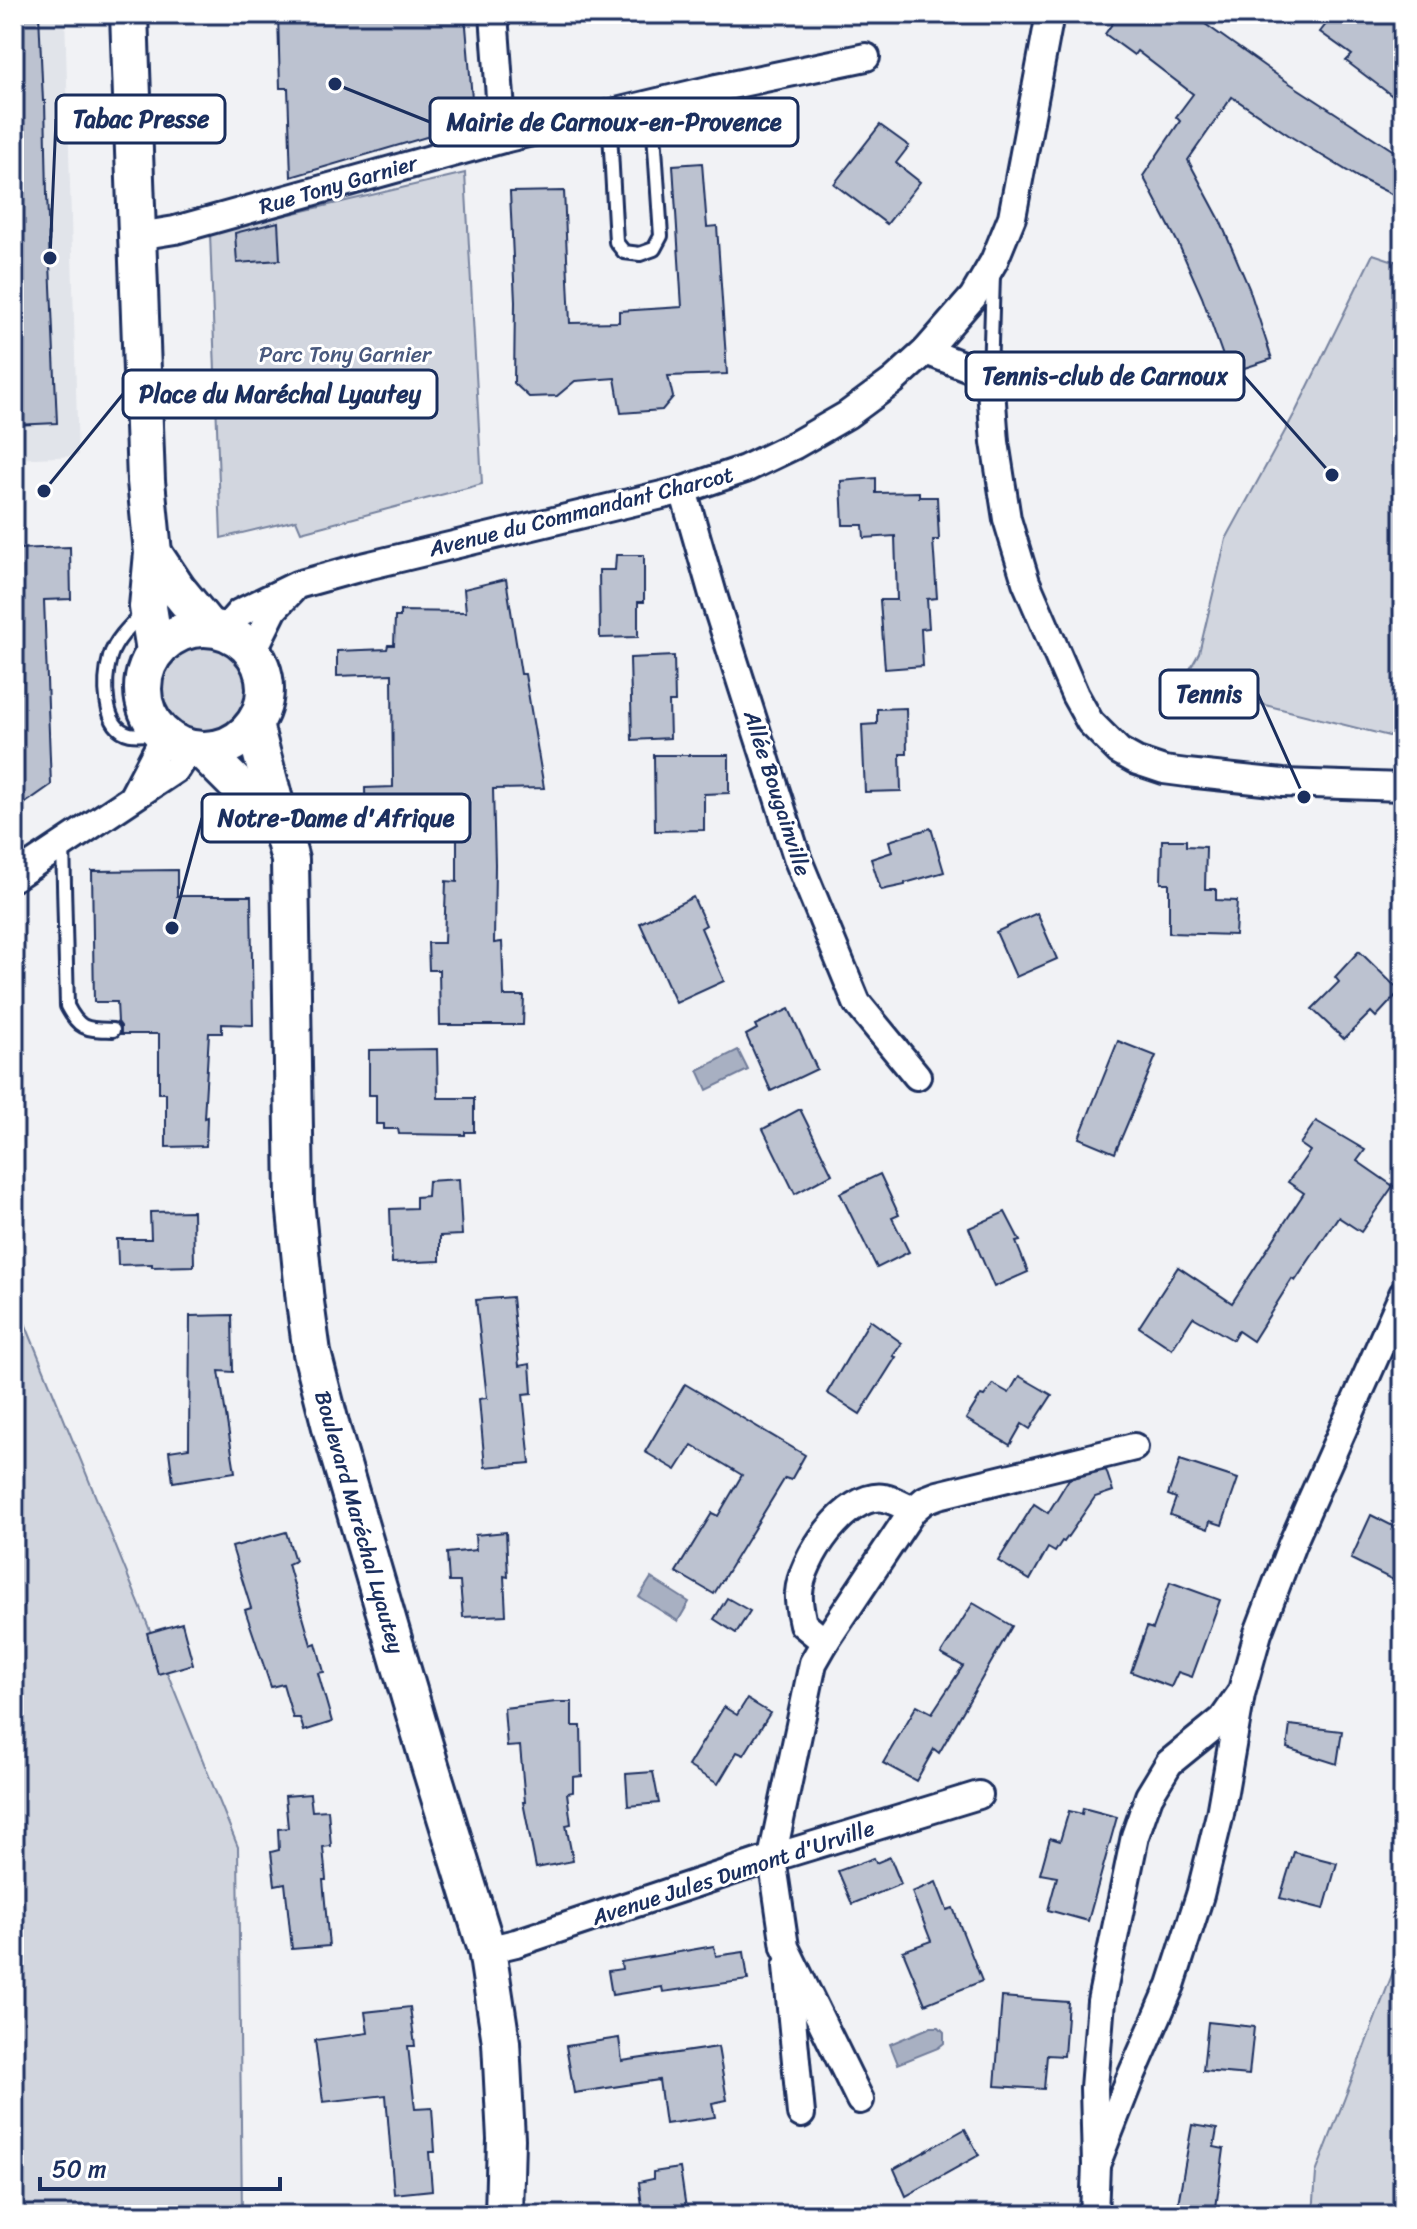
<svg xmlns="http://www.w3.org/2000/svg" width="1417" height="2229" viewBox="0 0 1417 2229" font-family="Sriracha,sans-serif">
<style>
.built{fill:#e1e4ea}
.green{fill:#d2d6df;stroke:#76829e;stroke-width:2}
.water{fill:#a8b0c2;stroke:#707c9a;stroke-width:2}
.building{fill:#bcc2d0;stroke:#1b2f5e;stroke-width:2}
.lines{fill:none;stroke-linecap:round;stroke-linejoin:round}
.lane-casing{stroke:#1b2f5e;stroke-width:18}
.street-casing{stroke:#1b2f5e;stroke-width:32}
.secondary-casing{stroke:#1b2f5e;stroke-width:42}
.lane{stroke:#fff;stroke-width:12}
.street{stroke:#fff;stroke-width:26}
.secondary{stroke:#fff;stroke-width:36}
.labels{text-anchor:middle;stroke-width:6;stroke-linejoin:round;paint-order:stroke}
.street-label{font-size:22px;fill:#1b2f5e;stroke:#fff}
.park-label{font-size:22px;fill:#49597e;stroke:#fff}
.leader{fill:none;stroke:#1b2f5e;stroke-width:3}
.callout-dot{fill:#1b2f5e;stroke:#fff;stroke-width:3}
.callout{fill:#fff;stroke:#1b2f5e;stroke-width:3}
.callout-label{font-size:24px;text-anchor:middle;font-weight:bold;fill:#1b2f5e}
</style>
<rect width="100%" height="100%" fill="#f1f2f5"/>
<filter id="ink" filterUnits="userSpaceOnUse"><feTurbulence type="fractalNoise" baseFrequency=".0125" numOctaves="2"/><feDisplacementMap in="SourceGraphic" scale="16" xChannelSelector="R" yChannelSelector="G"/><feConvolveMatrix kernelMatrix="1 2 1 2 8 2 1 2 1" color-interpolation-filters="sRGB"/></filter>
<g filter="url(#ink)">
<path class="built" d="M14 14H65L78 456 14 459Z"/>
<g class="green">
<path d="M465 173 482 484 301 532 296 520 221 538 210 233Z"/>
<path d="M1373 254 1403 264V764L1393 762 1397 738 1217 693 1211 714 1175 696 1199 653 1226 539 1296 411Z"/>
<circle cx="206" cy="686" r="46"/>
<path d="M14 1296 238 1847 242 2215H14Z"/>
<path d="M1403 1946V2215H1313L1316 2173Z"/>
</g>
<g class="water">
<path d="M738 1050 748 1070 707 1090 698 1070Z"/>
<path d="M651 1578 689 1602 678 1621 639 1597Z"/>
<path d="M931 2027H939L944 2032V2043L938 2048 898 2064 890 2044Z"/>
</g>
<g class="building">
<path d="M14 14H39L43 101H45L47 195 57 423 14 425Z"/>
<path d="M278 14H465L474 123 291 177 288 88H280Z"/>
<path d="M1119 14H1191L1277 75 1403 157V200L1359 178 1293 138 1232 97 1188 160 1219 218 1249 288 1272 359 1229 373 1202 297 1179 245 1143 176 1180 121 1176 117 1193 94 1137 51 1134 55 1105 34Z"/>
<path d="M1334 14H1403V104L1346 61 1352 55 1320 32Z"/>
<path d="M880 125 909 146 896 163 920 182 887 224 834 184Z"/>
<path d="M702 163 707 227 717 226 727 374 668 376 673 397 662 410 621 413 615 378 575 381 557 396 529 397 514 383 515 302 510 192 564 191 570 323 619 322V311L682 307 673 165Z"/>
<path d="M278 222 280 260 237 263 235 233Z"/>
<path d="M876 478V493L919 492V497H937L939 540H933L937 598 927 599 929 628 921 629 923 666 885 669 880 600H897L895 536 864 538 863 525H843L841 481Z"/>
<path d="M70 547 71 599 44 600 51 785 14 811V549Z"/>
<path d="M616 555H644V602H638V637L600 638 599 570H615Z"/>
<path d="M506 579 521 674H525L544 788 493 789 495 864 494 943 502 942 504 996H524L523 1025H440L439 970H429L428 943H444L446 881 457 882V828L366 829 365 788 393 787 392 674 337 676V651L387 649 388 645H394L395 617H400V611L466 612 464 589Z"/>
<path d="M674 656 675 702H669L670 738 632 740 630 658Z"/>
<path d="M906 708 907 754H900L901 791 865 792 862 725 877 724V709Z"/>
<path d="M654 755H729V793L704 794V830L655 831Z"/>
<path d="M931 828 944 872 905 883V885L881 890 871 859 892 852 889 841Z"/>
<path d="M1162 840H1186V846L1206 847 1205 889H1216V900L1237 901 1235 935 1169 933V883H1161Z"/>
<path d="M177 870V896H251L253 1025 222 1024V1033H209L204 1118 207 1117 206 1146 166 1147V1093H159V1034H121V1026L118 1022 117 1002H94L92 871Z"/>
<path d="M693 897 706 925 701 928 724 981 676 1003 640 923Z"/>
<path d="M1037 913 1057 959 1016 977 996 932Z"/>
<path d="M1359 951 1400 991 1376 1017 1371 1012 1344 1039 1312 1009 1339 982 1335 977Z"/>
<path d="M789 1009 817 1069 771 1091 746 1035 757 1029 755 1025Z"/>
<path d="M1118 1041 1156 1056 1115 1153 1079 1138Z"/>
<path d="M437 1049 438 1098H474V1132H465V1135L399 1134 398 1129H384V1124H376V1095H369V1050Z"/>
<path d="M800 1109 832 1174 795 1194 763 1129Z"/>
<path d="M1316 1121 1365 1150 1357 1161 1393 1186 1361 1232 1338 1217 1295 1281 1292 1279 1253 1341 1238 1331 1233 1340 1193 1317 1172 1349 1139 1327 1178 1267 1232 1303 1304 1193 1288 1182 1310 1151 1300 1144Z"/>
<path d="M880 1174 899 1215 892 1218 909 1252 877 1268 840 1193Z"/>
<path d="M459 1179 462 1235 440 1236V1261L392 1263 390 1209 416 1208V1197L427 1196 428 1181Z"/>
<path d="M193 1211 194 1266 152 1267V1264L118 1265 117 1239H151L150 1212Z"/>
<path d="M1005 1212 1020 1241 1016 1242 1028 1272 994 1287 969 1228Z"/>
<path d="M512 1297 519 1366 530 1364 532 1393 523 1394 530 1463 485 1467 479 1399 487 1398 476 1300Z"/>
<path d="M232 1315 233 1372 219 1371 235 1472 173 1482 169 1451 189 1448 190 1316Z"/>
<path d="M870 1320 902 1343 893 1356 896 1357 860 1414 827 1393Z"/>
<path d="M1019 1376 1052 1395 1030 1429 1022 1424 1010 1445 966 1419 981 1395 984 1396 993 1384 1009 1393Z"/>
<path d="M685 1384 805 1455 791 1480 785 1478 714 1594 676 1572 712 1513 718 1516 742 1475 692 1445 676 1470 645 1452Z"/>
<path d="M1180 1460 1238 1479 1222 1525 1210 1521 1208 1529 1170 1515 1176 1498 1168 1495Z"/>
<path d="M1106 1470 1113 1491 1095 1497 1064 1542 1062 1541 1055 1552 1048 1548 1030 1580 998 1561 1034 1504 1048 1513 1069 1479Z"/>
<path d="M1371 1515 1403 1531V1560L1393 1580 1351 1559Z"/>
<path d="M286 1532 295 1561 288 1564 311 1645 316 1643 324 1672 318 1673 332 1722 304 1731 300 1718H293L283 1684 271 1687 245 1610 251 1608 232 1547Z"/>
<path d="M506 1532 508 1577 504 1576 506 1615 463 1617 460 1582H449L447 1553 476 1550 475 1535Z"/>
<path d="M1170 1582 1220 1600 1192 1677 1178 1672 1171 1687 1131 1672 1147 1627 1153 1629Z"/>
<path d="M727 1598 750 1611 736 1633 714 1619Z"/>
<path d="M973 1603 1012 1626 939 1753 934 1749 916 1781 883 1763 917 1705 932 1713 963 1666 941 1654Z"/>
<path d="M182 1623 193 1664 158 1674 147 1633Z"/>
<path d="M747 1699 770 1713 744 1755 737 1752 718 1784 688 1766 724 1707 737 1715Z"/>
<path d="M556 1702H572V1726H581L582 1776 573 1777V1792L567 1793 571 1824 566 1825 573 1861 536 1868 523 1802H525L520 1746 507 1747 504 1708Z"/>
<path d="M1290 1725 1342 1731 1337 1764 1287 1748Z"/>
<path d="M653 1772 659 1803 628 1806 626 1774Z"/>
<path d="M310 1794 312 1811 328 1810 331 1846 323 1847 326 1880H323L329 1946 292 1949 285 1883 275 1885 271 1852 279 1850 278 1829 288 1828 285 1796Z"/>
<path d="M1083 1808 1117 1817 1088 1921 1048 1910 1057 1877 1040 1874 1050 1838 1060 1841 1069 1811 1082 1814Z"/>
<path d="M1294 1852 1337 1863 1324 1909 1280 1898Z"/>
<path d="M890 1857 901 1884 852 1904 838 1871 874 1858 876 1863Z"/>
<path d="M936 1882 947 1910 953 1908 982 1981 925 2004 903 1951 931 1941 912 1892Z"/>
<path d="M714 1946 716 1956 744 1952 748 1980 663 1992 662 1987 612 1995 608 1971 622 1969 621 1962Z"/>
<path d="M1002 1997 1068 2002 1064 2056 1047 2055 1044 2089 995 2086Z"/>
<path d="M410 2007 415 2046H408L415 2109 432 2108 435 2152H429L432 2190 394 2194 386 2095 323 2102 315 2040 368 2033 365 2012Z"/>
<path d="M1208 2022 1254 2027 1249 2075 1203 2071Z"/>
<path d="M619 2038 622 2061 718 2047 727 2100 712 2103 715 2117 665 2124 659 2080 574 2093 566 2046Z"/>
<path d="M1192 2125 1217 2129 1214 2147 1224 2149 1215 2215H1176Z"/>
<path d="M965 2129 979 2155 906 2196 894 2169Z"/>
<path d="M680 2168 687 2215H643L639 2182 653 2179V2172Z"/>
</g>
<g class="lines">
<defs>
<g id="lane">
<path d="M609 113 616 242 624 252 640 254 654 249 661 236 652 103"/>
<path d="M990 376 993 275"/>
<path d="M143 613C131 625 115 640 110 657 104 679 102 728 130 734 140 736 152 733 161 733"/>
<path d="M63 844 67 1006C80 1031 87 1029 113 1030"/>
</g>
<g id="street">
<path d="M494 14 503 139"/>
<path d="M138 236 175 230 503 139 717 88 866 57"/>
<path d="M926 351 973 297 994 261 1012 217 1050 14"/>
<path d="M683 490 714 598 798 860 857 1003 917 1076"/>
<path d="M224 630 239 613 297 585 362 567 683 490 745 469 795 445 847 415 893 381 926 351 990 376 995 442 1007 519 1026 582 1075 695 1090 722 1119 751 1137 761 1164 770 1187 773 1283 783 1403 787"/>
<path d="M253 651 274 609 292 590"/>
<path d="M133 796 165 735"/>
<path d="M14 877 176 769 189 748"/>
<path d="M825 1642 803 1624C801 1614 798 1603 799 1593 801 1560 846 1492 884 1498 894 1500 904 1506 913 1510"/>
<path d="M487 1950 516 1943 772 1858 979 1795"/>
<path d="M787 1966 801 2114"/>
<path d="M860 2100 785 1947 772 1858 813 1663 825 1642 913 1510 925 1500 938 1495 1134 1447"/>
<path d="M1096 2165 1129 2081 1171 1985 1200 1895 1220 1814 1241 1694 1258 1633 1292 1544 1403 1294"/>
<path d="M1094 2215 1096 2165 1094 2088 1101 2001 1135 1836 1149 1796 1169 1763 1223 1719 1239 1696"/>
</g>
<g id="secondary">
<path d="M129 14 146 481 153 553 148 607 155 651"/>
<path d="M153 553 177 589 208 627"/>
<circle cx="204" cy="689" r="61"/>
<path d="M254 725 290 860 295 1201 305 1302 312 1353 332 1431 429 1762 487 1950 501 2042 506 2139 504 2215"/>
<path d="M202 750 240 788 277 818"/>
</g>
</defs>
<use href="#lane" class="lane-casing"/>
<use href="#street" class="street-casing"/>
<use href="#secondary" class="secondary-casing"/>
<use href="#lane" class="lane"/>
<use href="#street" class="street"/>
<use href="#secondary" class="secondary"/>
</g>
</g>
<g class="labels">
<g class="street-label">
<text transform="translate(338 184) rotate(-16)" y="8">Rue Tony Garnier</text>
<text transform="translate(581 511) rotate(-14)" y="8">Avenue du Commandant Charcot</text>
<text transform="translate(778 793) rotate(72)" y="8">Allée Bougainville</text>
<text transform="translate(360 1522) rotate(74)" y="8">Boulevard Maréchal Lyautey</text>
<text transform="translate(733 1872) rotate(-18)" y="8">Avenue Jules Dumont d'Urville</text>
</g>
<g class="park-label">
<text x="345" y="362">Parc Tony Garnier</text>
</g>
</g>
<path class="leader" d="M50 258L56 119M335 84L430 122M1332 475L1244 376M44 491L123 394M1304 797L1258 694M172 928L202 818"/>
<g class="callout-dot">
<circle cx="50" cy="258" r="8"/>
<circle cx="335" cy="84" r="8"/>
<circle cx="1332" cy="475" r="8"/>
<circle cx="44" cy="491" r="8"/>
<circle cx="1304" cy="797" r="8"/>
<circle cx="172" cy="928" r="8"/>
</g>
<g class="callout">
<rect x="56" y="95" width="169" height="48" rx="8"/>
<rect x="430" y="98" width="368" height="48" rx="8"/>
<rect x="966" y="352" width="278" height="48" rx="8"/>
<rect x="123" y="370" width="314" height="48" rx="8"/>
<rect x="1160" y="670" width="98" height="48" rx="8"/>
<rect x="202" y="794" width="268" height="48" rx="8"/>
</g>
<g class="callout-label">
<text x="141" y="127">Tabac Presse</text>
<text x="614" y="130">Mairie de Carnoux-en-Provence</text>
<text x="1105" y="384">Tennis-club de Carnoux</text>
<text x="280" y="402">Place du Maréchal Lyautey</text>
<text x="1209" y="702">Tennis</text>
<text x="336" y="826">Notre-Dame d'Afrique</text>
</g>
<rect width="1417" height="2229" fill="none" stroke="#fff" stroke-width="48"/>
<rect x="24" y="24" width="1369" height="2181" fill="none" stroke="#1b2f5e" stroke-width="3" filter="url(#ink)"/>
<path d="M40 2177v12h240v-12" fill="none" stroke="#1b2f5e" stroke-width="4"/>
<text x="52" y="2177" font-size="24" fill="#1b2f5e" stroke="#ffffff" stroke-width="6" paint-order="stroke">50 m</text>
</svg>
